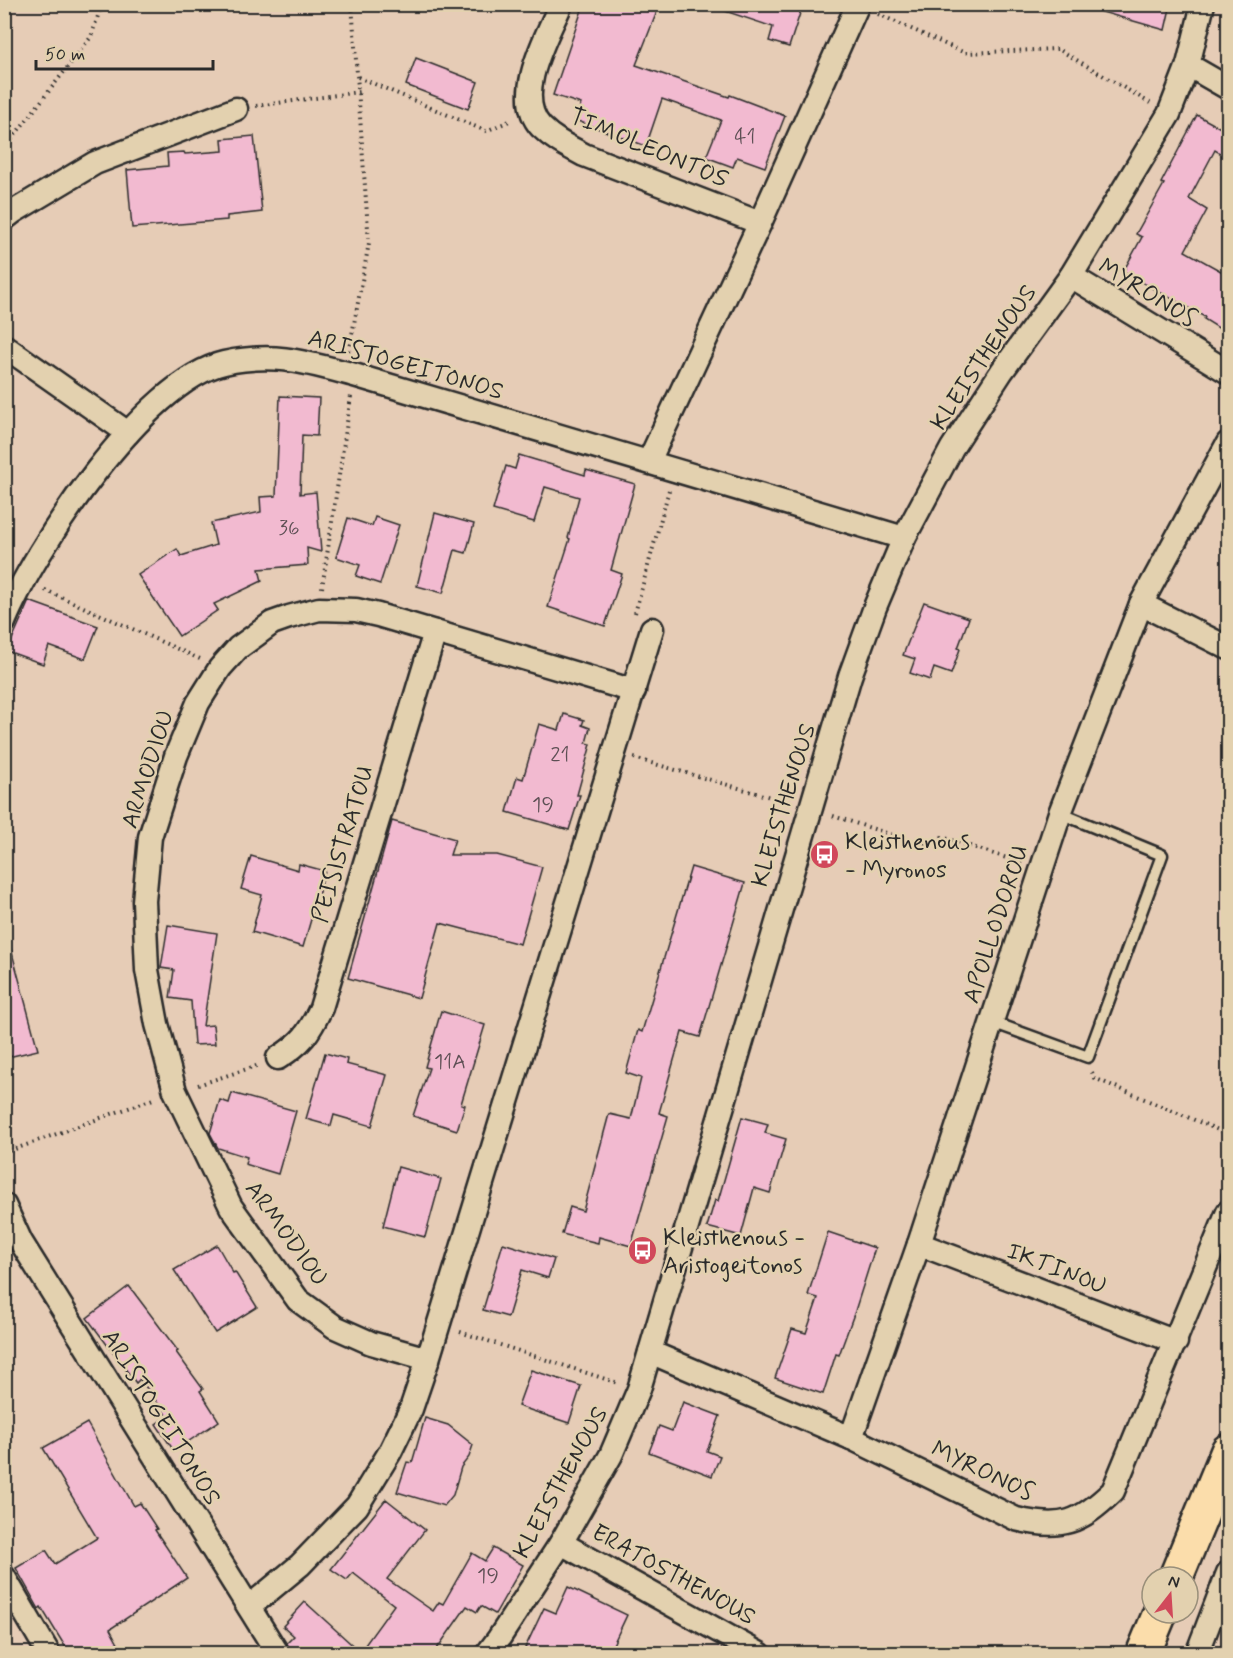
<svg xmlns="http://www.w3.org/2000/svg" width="1233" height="1658" viewBox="0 0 1233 1658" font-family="Mynerve,sans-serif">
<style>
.building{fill:#f2bad0;stroke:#2b2b2b;stroke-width:1.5}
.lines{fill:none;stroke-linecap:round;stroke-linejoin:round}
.service-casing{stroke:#2b2b2b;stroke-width:15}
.minor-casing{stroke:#2b2b2b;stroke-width:27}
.primary-casing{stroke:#2b2b2b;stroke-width:38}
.path{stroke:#2b2b2b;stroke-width:4;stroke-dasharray:1.5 4.5;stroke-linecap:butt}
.service{stroke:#e3d1af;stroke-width:10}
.minor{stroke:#e3d1af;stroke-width:22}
.primary{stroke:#fbddab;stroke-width:33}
.labels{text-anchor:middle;stroke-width:5;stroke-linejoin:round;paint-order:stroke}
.number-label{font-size:21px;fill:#5d4f54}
.street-label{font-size:24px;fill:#2b2b2b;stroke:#e3d1af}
.poi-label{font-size:24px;fill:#2b2b2b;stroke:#e3d1af;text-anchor:start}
</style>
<rect width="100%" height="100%" fill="#e6ccb6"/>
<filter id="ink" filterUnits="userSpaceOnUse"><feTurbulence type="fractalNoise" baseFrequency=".0167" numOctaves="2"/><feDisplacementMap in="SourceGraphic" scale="12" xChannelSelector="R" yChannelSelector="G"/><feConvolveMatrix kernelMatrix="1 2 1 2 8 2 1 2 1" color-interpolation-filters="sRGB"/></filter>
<g filter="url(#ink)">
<g class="building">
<path d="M584 4H660L636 65 729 97 730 95 785 116 765 167 737 157 733 167 706 157 721 120 662 99 646 146 575 120 581 104 553 95Z"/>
<path d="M716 4H803L789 47 769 41 773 27 716 8Z"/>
<path d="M1096 4H1171L1165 30 1095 10Z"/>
<path d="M416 58 478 82 468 109 406 85Z"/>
<path d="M1197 115 1228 132V158L1215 150 1189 199 1207 210 1185 251 1228 275V334L1204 319 1205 317 1123 272 1142 237 1136 234 1164 184 1161 183Z"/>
<path d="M254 136 262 212 227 216V220L132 228 127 170 168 166 167 153 184 152 185 154 223 151 222 139Z"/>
<path d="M280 396 319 398 317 436 302 435 300 494 316 492 321 552 307 548 308 565 259 569 262 581 214 604 218 610 179 636 138 575 177 549 181 556 216 545 211 523 261 512 260 497 276 496Z"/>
<path d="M519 455 585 475 586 470 635 484 611 570 622 574 605 626 548 607 570 539 568 538 579 497 545 487 534 522 493 510 506 466 515 469Z"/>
<path d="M435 513 474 524 466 553 455 550 443 593 417 586Z"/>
<path d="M375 517 399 525 380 584 356 576 360 565 336 557 348 518 372 526Z"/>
<path d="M29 601 98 626 85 659 49 646 43 664 7 651Z"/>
<path d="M924 602 969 618 958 648 960 649 951 674 934 668 930 680 910 673 915 659 903 655Z"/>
<path d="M564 714 584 720 582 725 590 728 586 743 591 744 577 795H580L569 830 507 812 517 777 523 779 539 724 559 730Z"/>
<path d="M392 821 455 839 450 855H497L542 867 520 944 440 923 419 998 348 978Z"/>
<path d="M251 856 298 870 299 864 325 871 303 947 252 932 262 895 241 889Z"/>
<path d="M691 867 745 883 700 1037 682 1032 659 1113 668 1116 631 1246 599 1237 598 1243 562 1234 570 1207 583 1211 609 1114 631 1119 641 1078 626 1073 638 1030 642 1032Z"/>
<path d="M168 925 217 933 203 1026 213 1025 215 1044 194 1045 191 1001 170 998 174 970 161 968Z"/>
<path d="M4 949H11L38 1050 4 1058Z"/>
<path d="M441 1011 485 1025 461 1104 465 1105 457 1130 413 1116 429 1068 425 1067Z"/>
<path d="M325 1053 347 1059 346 1064 387 1075 372 1126 334 1115 331 1126 306 1119Z"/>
<path d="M232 1093 296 1111 278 1174 245 1164 247 1157 218 1148 210 1133 220 1100 229 1103Z"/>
<path d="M742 1117 768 1124 765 1133 786 1139 770 1193 754 1188 741 1236 707 1227 715 1200 718 1201Z"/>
<path d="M398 1167 441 1179 425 1237 383 1226Z"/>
<path d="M828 1232 875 1248 855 1311 839 1355 836 1354 823 1394 775 1378 792 1329 806 1333 818 1298 808 1295Z"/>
<path d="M503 1243 554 1259 548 1278 522 1270 508 1317 483 1310Z"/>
<path d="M217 1245 233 1273 235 1272 257 1307 215 1333 174 1270Z"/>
<path d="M129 1286 178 1351 176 1352 203 1389 200 1391 219 1421 174 1451 156 1424 167 1416 140 1379 136 1383 87 1318Z"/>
<path d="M531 1370 581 1386 569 1423 518 1406Z"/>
<path d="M683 1402 720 1416 707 1451 720 1456 712 1476 649 1452 659 1426 672 1431Z"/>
<path d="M425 1418 448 1425 473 1445 469 1457 461 1467 453 1495 444 1506 397 1492 407 1462 412 1463Z"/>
<path d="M87 1423 134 1506 140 1503 157 1529 155 1530 187 1578 110 1629 123 1653H69L41 1607 39 1609 16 1568 46 1550 55 1564 97 1538 43 1448Z"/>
<path d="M386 1499 425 1530 387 1579 433 1611 439 1602 443 1604 472 1553 485 1561 493 1548 523 1565 495 1614 481 1606 477 1612 467 1606 434 1653H291L287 1643 294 1636 283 1626 305 1602 360 1652 394 1605 353 1573 347 1580 331 1569Z"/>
<path d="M568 1587 627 1615 609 1653H536L525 1648 544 1608 556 1613Z"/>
</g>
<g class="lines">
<defs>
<path id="service" d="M992 1022 1088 1057 1162 855 1060 813"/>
<g id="minor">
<path d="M561 4C547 36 512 96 541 127 554 140 569 147 584 155L760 223"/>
<path d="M1188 65 1228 88"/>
<path d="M4 219 13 212 95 163 236 109"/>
<path d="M1071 276 1228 372"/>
<path d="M4 346 128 433"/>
<path d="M649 461 760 223 858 4"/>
<path d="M1141 604 1228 648"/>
<path d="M4 622C34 549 145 381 224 363 275 352 305 362 354 375L904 538"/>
<path d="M278 1058C302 1043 309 1033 321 1008L435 632"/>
<path d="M4 1205 21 1242 278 1654"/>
<path d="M919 1244 1176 1342"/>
<path d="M650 1352 851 1438 1016 1519C1062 1530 1080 1523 1113 1491L1228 1212"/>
<path d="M428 1359 371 1343 335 1327 298 1300 231 1207 175 1091 157 1024 147 970 144 901 150 837 176 756 198 703 220 668 238 648 256 635 272 623 289 617 319 609 356 610 378 615 634 691"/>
<path d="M851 1438 919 1244 1060 813 1141 604 1228 443"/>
<path d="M561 1543 760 1654"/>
<path d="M4 1577 49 1654"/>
<path d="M249 1607 300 1565 357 1506 390 1452 411 1409 428 1359 652 629"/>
<path d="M487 1654 499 1638 561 1543 611 1455 639 1389 850 676 875 607 904 538 952 448 1002 371 1071 276 1169 114 1188 65 1203 4"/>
<path d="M1197 1654 1228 1573"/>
</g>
<g id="primary">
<path d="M1176 1577 1228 1451"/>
<path d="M1143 1654 1160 1613"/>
</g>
</defs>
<use href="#service" class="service-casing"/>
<use href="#minor" class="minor-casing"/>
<use href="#primary" class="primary-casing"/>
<g class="path">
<path d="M878 14 965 53 1058 49 1150 103"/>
<path d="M358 77 486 131 512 120"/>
<path d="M256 106 359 92"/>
<path d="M4 149 91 37 102 4"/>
<path d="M349 351 369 243 352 4"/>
<path d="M322 588 351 396"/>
<path d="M45 590 200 659"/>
<path d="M635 613 669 490"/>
<path d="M634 758 791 803"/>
<path d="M833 816 924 845 942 837 1022 863"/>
<path d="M1092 1072 1094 1078 1228 1134"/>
<path d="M198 1085 259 1065"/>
<path d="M4 1153 153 1099"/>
<path d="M460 1332 618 1383"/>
</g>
<use href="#service" class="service"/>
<use href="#minor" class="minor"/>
<use href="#primary" class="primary"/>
</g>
</g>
<defs>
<symbol id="bus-disc" viewBox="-11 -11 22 22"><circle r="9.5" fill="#d1495b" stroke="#e3d1af"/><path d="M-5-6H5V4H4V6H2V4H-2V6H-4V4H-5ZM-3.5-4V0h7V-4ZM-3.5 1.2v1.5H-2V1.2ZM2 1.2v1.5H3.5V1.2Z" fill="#fff"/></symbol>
</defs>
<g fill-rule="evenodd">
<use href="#bus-disc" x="808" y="838" width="33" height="33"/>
<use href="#bus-disc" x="626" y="1234" width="33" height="33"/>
</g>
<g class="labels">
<g class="number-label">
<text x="745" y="143">41</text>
<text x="289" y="534">36</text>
<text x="560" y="761">21</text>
<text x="543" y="811">19</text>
<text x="450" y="1068">11A</text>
<text x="488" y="1582">19</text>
</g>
<g class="street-label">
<text transform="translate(649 147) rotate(23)" y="8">TIMOLEONTOS</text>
<text transform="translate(1148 292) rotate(31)" y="8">MYRONOS</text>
<text transform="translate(983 357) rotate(-56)" y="8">KLEISTHENOUS</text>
<text transform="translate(406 364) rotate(16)" y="8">ARISTOGEITONOS</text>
<text transform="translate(147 769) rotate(-72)" y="8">ARMODIOU</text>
<text transform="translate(783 805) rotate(-73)" y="8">KLEISTHENOUS</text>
<text transform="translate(342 844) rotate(-73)" y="8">PEISISTRATOU</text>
<text transform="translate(995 924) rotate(-72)" y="8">APOLLODOROU</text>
<text transform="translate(287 1233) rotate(54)" y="8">ARMODIOU</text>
<text transform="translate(1057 1268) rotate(21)" y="8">IKTINOU</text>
<text transform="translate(162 1417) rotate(58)" y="8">ARISTOGEITONOS</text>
<text transform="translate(983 1470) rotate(25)" y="8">MYRONOS</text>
<text transform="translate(560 1482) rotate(-61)" y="8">KLEISTHENOUS</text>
<text transform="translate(674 1574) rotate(29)" y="8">ERATOSTHENOUS</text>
</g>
<g class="poi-label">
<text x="845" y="849">Kleisthenous<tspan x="845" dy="28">- Myronos</tspan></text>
<text x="663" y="1245">Kleisthenous -<tspan x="663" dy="28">Aristogeitonos</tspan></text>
</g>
</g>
<rect width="1233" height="1658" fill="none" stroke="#e3d1af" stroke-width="24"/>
<rect x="12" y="12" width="1209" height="1634" fill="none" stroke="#2b2b2b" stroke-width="2" filter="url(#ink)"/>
<g transform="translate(1170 1595) rotate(17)"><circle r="28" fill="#e3d1af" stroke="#998f7a" stroke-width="1.5"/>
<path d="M0-4.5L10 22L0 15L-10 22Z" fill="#d1495b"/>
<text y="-9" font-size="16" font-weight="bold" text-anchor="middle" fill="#2b2b2b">N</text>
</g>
<path d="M36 60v9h177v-9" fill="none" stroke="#2b2b2b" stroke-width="3"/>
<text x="45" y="60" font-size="18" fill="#2b2b2b" stroke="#e3d1af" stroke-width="4.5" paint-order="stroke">50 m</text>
</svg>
